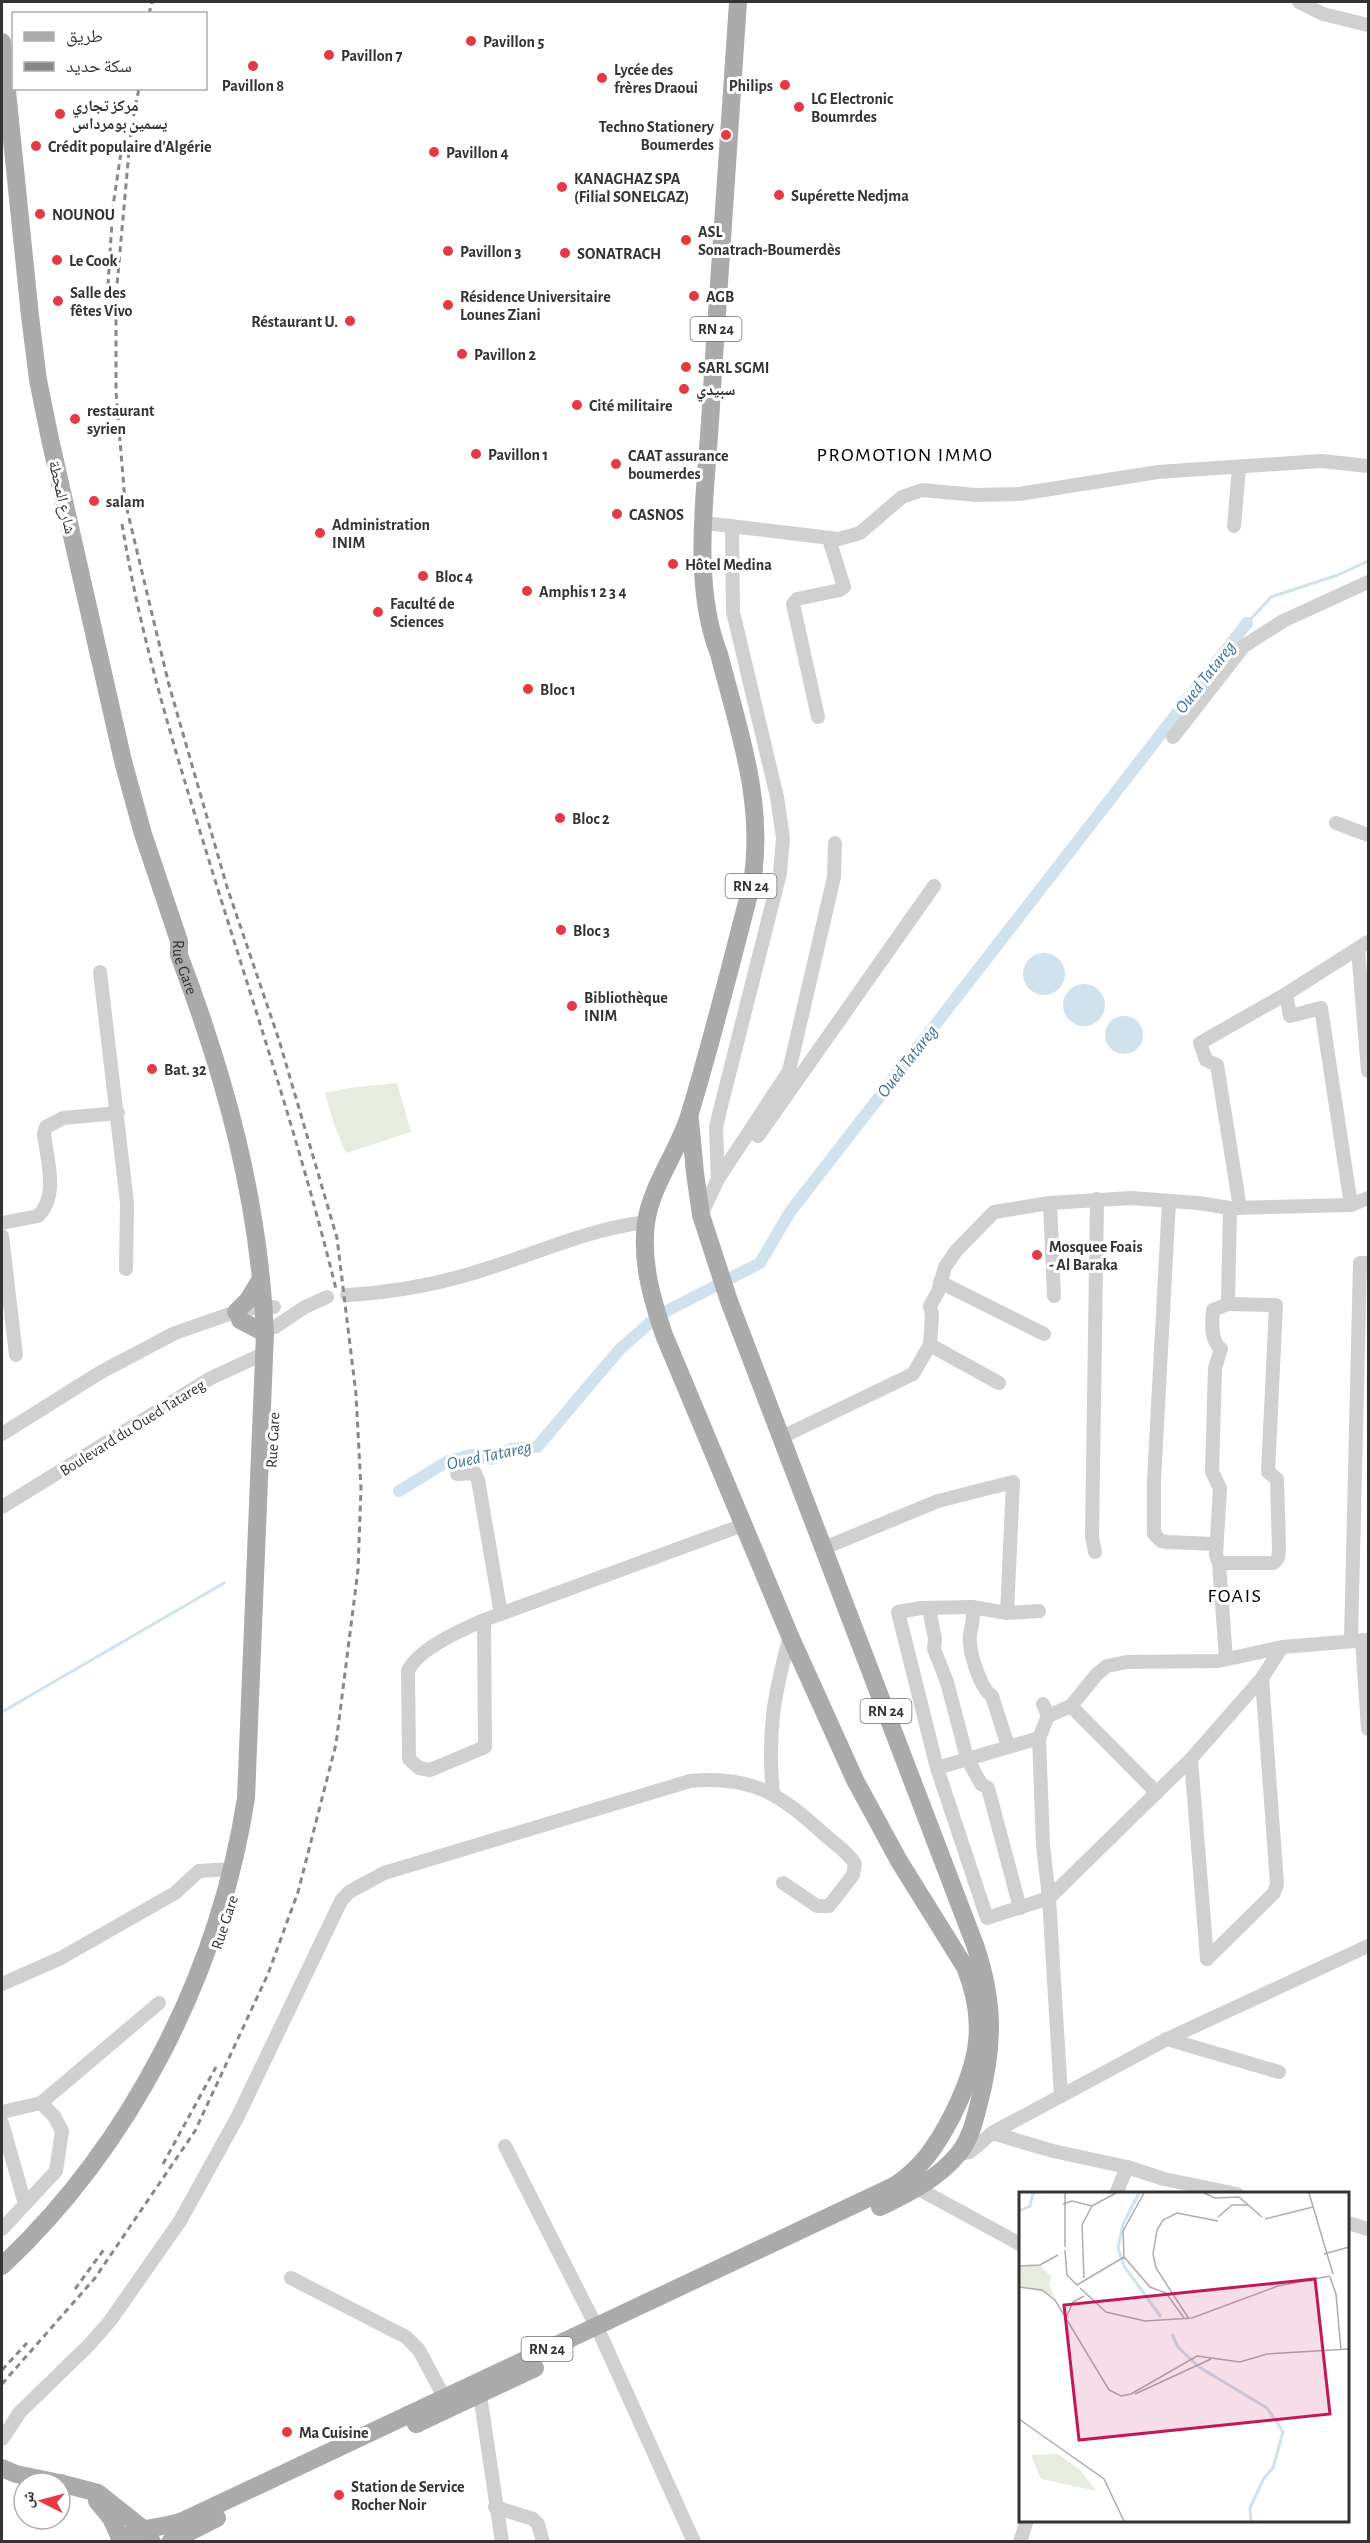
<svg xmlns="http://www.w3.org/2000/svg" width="1370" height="2543" viewBox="0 0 1370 2543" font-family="'Alegreya Sans','Noto Naskh Arabic',sans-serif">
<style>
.green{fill:#e6ecdf}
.water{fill:#cfe2ee}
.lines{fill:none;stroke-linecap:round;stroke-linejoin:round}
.stream{stroke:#cfe2ee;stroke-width:3}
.canal{stroke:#cfe2ee;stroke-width:12}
.minor{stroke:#d0d0d0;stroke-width:14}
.major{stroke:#ababab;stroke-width:18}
.rail{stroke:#888;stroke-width:3;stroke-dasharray:6 4.5;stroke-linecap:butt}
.poi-dot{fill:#e63946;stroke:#fff;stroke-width:2}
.labels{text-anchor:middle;stroke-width:6;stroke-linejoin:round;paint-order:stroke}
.shield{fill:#fff;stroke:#707070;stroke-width:1.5}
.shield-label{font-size:15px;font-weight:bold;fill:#333}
.poi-label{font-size:16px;font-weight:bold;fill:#333;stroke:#fff;text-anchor:start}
.street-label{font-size:16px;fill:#333;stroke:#fff}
.water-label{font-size:18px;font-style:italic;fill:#3f7597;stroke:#fff}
.quarter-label{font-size:20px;letter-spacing:1.5px;fill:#000;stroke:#fff}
.inset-river{fill:none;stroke:#cfe2ee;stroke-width:3}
.inset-road{fill:none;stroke:#adadad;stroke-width:1.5}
.view{fill:#c2185b;fill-opacity:0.15;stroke:#c2185b;stroke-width:3}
.inset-edge{fill:none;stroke:#333;stroke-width:3}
</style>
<rect width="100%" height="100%" fill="#fff"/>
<path class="green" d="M397 1083 411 1132 346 1153 335 1127 325 1093 349 1088Z"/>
<g class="water">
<circle cx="1044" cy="974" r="21"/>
<circle cx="1084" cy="1005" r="21"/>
<circle cx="1124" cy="1035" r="19"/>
</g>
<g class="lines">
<g class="stream">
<path d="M1247 623 1271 597 1338 575 1368 561"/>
<path d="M2 1712 224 1583"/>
</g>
<path class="canal" d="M399 1491 448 1461 471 1455 491 1459 511 1449 537 1447 620 1349 659 1315 760 1263 790 1212 1247 623"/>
<g class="minor">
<path d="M1299 2 1323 14 1368 25"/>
<path d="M705 523 839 539 860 533 902 497 922 490 976 495 1019 494 1158 472 1321 461 1368 466"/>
<path d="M1234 526 1239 468"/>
<path d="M818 717 793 604 797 599 840 590 844 587 829 539"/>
<path d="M1173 737 1244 646 1283 621 1368 582"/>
<path d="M1336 823 1368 835"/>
<path d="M1358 949 1368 1071"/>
<path d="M100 972 127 1203 126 1269"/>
<path d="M758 1136 934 886"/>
<path d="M718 1179 789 1071 834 877 835 843"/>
<path d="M1169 1201 1154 1481V1534L1161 1541 1167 1542 1215 1544"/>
<path d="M1050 1203 1054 1296"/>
<path d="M1351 1205 1321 1008 1290 1016 1286 994 1368 942"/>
<path d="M1240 1208 1217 1065 1206 1060 1200 1043 1286 994"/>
<path d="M701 1215 718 1179 716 1128 719 1114 780 873 783 838 777 797 733 612 732 527"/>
<path d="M2 1223 38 1216C59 1196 47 1160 44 1134L46 1127 63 1118 118 1113"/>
<path d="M2 1236 16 1355"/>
<path d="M940 1282 1044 1334"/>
<path d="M347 1295C397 1292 445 1283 492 1267 545 1250 590 1229 646 1222"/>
<path d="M275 1327 305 1307 327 1297"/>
<path d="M930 1345 999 1383"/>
<path d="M2 1434 101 1372 175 1333 244 1309 274 1307"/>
<path d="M782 1437 913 1374 930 1345 932 1315 930 1306 938 1292 945 1267 956 1251 994 1212 1050 1203 1131 1198 1198 1203 1230 1208 1351 1205 1368 1198"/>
<path d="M457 1474 475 1473 478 1480 501 1614"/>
<path d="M2 1507 211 1378 265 1353"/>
<path d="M824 1548 938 1501 1013 1482 1007 1613"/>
<path d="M1095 1552 1092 1537 1097 1199"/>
<path d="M1219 1563H1274L1278 1558 1279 1550 1277 1479 1268 1472 1276 1305 1228 1304"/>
<path d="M972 1607 921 1608 898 1612 937 1768 987 1918 1049 1898 1191 1759 1262 1678 1282 1647"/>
<path d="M929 1609 935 1639 934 1649 947 1682 967 1758 981 1784 988 1788 1020 1908"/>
<path d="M484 1620 485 1747 430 1770 419 1768 409 1759 408 1671C418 1649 461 1630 484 1620L743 1525"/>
<path d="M1351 1640 1360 1263H1368"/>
<path d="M1362 1640 1368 1729"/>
<path d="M1226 1659 1219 1563 1216 1555 1220 1488 1212 1472 1215 1368 1221 1349C1210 1340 1212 1323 1213 1310L1228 1304 1230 1208"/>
<path d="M1043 1704 1048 1716 1039 1738 1043 1845 1049 1898 1061 2096"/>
<path d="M1071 1706 1157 1793"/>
<path d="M1048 1716 1071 1706 1097 1674 1107 1666 1127 1662 1219 1661 1282 1647 1368 1640"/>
<path d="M1008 1746 992 1696C980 1688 968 1650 970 1635 972 1623 974 1620 972 1607L1007 1613 1039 1611"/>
<path d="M1191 1759 1207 1959"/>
<path d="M937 1768 1039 1738"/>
<path d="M773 1793C767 1732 774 1694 790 1636"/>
<path d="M1207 1959 1274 1893 1277 1884 1262 1678"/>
<path d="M2 1984 61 1958 175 1893 199 1871 232 1869"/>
<path d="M1167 2039 1279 2072"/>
<path d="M2 2112 41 2103 159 2003"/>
<path d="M2 2123 25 2204"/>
<path d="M992 2133 1053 2151 1127 2167 1164 2179 1237 2194"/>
<path d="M505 2146 596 2326"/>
<path d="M959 2154 970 2152 992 2133 1167 2039 1368 1946"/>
<path d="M917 2188 1020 2244"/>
<path d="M1116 2194 1127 2167"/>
<path d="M1348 2223 1368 2229"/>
<path d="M2 2229 56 2171 62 2131 54 2116 41 2103"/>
<path d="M291 2278 406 2337 419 2350 444 2397"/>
<path d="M601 2336 694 2542"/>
<path d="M480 2395 502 2542"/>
<path d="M2 2439 20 2412 89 2345 110 2321 180 2221 238 2116 341 1901 349 1892 384 1873 690 1781C753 1775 781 1795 825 1835 835 1844 849 1853 855 1864L853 1875 829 1906H817L783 1883"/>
<path d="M495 2507 533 2519 538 2524 543 2542"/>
<path d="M1020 2542 1027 2520"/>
</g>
<g class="major">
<path id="s1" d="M2 42 30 316 38 380 50 439 123 761 143 834 179 941V955C226 1079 259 1200 265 1333L246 1798C219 1973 131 2145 2 2266"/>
<path d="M690 1120 695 1173 701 1215 729 1301 975 1945C995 2004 994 2047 978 2107 974 2123 970 2139 959 2153 939 2178 909 2193 880 2207"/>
<path d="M236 1312 248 1300 261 1279"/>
<path d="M240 1320 265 1333"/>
<path d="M416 2424 535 2368"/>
<path d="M2 2468 16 2474 59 2483"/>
<path d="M60 2483 98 2493 142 2528 152 2542"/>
<path d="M97 2501 111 2518 122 2542"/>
<path d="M119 2542C139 2524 162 2530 185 2520L894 2186C922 2168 937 2145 952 2116 978 2064 988 2024 965 1967L899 1861 855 1780 790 1636 664 1335C652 1299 641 1262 646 1223 651 1185 679 1151 690 1113 713 1037 732 960 752 883 765 803 739 731 719 654 690 581 707 483 711 406 719 271 729 136 738 2"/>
<path d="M170 2542 217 2518"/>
</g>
<g class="rail">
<path d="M149 14 152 2"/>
<path d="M108 285 113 206 123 139"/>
<path d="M122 524C140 634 170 734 203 841 248 989 299 1138 336 1289"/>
<path d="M163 2164 216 2067"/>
<path d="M75 2289 105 2248"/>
<path d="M2 2370 27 2343"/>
<path d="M2 2384 95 2278 195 2131 268 1974 298 1892 336 1744 358 1570 361 1489 356 1394 337 1238 279 1040 227 887 169 685 125 501 116 392V296L131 129 139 88"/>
</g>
</g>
<g class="poi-dot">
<circle cx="471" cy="41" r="6"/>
<circle cx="329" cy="55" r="6"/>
<circle cx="253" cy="66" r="6"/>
<circle cx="602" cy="78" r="6"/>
<circle cx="785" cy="85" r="6"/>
<circle cx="799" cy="107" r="6"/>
<circle cx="60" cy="114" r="6"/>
<circle cx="726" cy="135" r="6"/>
<circle cx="36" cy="146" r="6"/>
<circle cx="434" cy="152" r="6"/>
<circle cx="562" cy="187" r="6"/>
<circle cx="779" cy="195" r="6"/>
<circle cx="40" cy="214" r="6"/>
<circle cx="686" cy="240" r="6"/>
<circle cx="448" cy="251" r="6"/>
<circle cx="565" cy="253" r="6"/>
<circle cx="57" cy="260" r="6"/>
<circle cx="694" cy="296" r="6"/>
<circle cx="58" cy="301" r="6"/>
<circle cx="448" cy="305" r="6"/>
<circle cx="350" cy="321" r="6"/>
<circle cx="462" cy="354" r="6"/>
<circle cx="686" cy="367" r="6"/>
<circle cx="684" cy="389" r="6"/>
<circle cx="577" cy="405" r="6"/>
<circle cx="75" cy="419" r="6"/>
<circle cx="476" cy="454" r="6"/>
<circle cx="616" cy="464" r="6"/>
<circle cx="94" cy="501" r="6"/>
<circle cx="617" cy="514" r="6"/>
<circle cx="320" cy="533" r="6"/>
<circle cx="673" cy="564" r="6"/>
<circle cx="423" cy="576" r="6"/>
<circle cx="527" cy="591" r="6"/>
<circle cx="378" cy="612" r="6"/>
<circle cx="528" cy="689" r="6"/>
<circle cx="560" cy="818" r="6"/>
<circle cx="561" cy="930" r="6"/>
<circle cx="572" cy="1006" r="6"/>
<circle cx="152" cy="1069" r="6"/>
<circle cx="1037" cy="1255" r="6"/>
<circle cx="287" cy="2432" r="6"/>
<circle cx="339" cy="2495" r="6"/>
</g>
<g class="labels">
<g class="shield">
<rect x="690.5" y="317" width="51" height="24" rx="4.5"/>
<rect x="725.5" y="874" width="51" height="24" rx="4.5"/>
<rect x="860.5" y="1699" width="51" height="24" rx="4.5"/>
<rect x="521.5" y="2337" width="51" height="24" rx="4.5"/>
</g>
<g class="shield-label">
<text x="716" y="334">RN 24</text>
<text x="751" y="891">RN 24</text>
<text x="886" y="1716">RN 24</text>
<text x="547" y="2354">RN 24</text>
</g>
<g class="poi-label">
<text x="483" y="47">Pavillon 5</text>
<text x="341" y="61">Pavillon 7</text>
<text x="614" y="75">Lycée des<tspan x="614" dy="18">frères Draoui</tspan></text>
<text x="253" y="91" text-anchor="middle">Pavillon 8</text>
<text x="773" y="91" text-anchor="end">Philips</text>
<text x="811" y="104">LG Electronic<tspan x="811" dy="18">Boumrdes</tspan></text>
<text x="72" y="111">مركز تجاري<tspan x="72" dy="18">يسمين بومرداس</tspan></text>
<text x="714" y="132" text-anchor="end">Techno Stationery<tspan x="714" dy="18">Boumerdes</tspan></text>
<text x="48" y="152">Crédit populaire d'Algérie</text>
<text x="446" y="158">Pavillon 4</text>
<text x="574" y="184">KANAGHAZ SPA<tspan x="574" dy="18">(Filial SONELGAZ)</tspan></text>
<text x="791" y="201">Supérette Nedjma</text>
<text x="52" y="220">NOUNOU</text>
<text x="698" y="237">ASL<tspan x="698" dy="18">Sonatrach-Boumerdès</tspan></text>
<text x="460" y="257">Pavillon 3</text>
<text x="577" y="259">SONATRACH</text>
<text x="69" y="266">Le Cook</text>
<text x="70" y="298">Salle des<tspan x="70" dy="18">fêtes Vivo</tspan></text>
<text x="460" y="302">Résidence Universitaire<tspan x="460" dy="18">Lounes Ziani</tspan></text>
<text x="706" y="302">AGB</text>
<text x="338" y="327" text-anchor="end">Réstaurant U.</text>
<text x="474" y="360">Pavillon 2</text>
<text x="698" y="373">SARL SGMI</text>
<text x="696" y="395">سبيدي</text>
<text x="589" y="411">Cité militaire</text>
<text x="87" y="416">restaurant<tspan x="87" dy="18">syrien</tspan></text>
<text x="488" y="460">Pavillon 1</text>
<text x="628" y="461">CAAT assurance<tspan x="628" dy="18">boumerdes</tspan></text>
<text x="106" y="507">salam</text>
<text x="629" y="520">CASNOS</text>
<text x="332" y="530">Administration<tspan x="332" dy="18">INIM</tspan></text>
<text x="685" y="570">Hôtel Medina</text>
<text x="435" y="582">Bloc 4</text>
<text x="539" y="597">Amphis 1 2 3 4</text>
<text x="390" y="609">Faculté de<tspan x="390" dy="18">Sciences</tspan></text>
<text x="540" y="695">Bloc 1</text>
<text x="572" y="824">Bloc 2</text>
<text x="573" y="936">Bloc 3</text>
<text x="584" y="1003">Bibliothèque<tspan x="584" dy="18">INIM</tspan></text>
<text x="164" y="1075">Bat. 32</text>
<text x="1049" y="1252">Mosquee Foais<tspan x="1049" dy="18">- Al Baraka</tspan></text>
<text x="299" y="2438">Ma Cuisine</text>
<text x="351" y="2492">Station de Service<tspan x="351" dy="18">Rocher Noir</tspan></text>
</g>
<g class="street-label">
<text transform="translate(63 497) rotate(77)" y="6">شارع المحطة</text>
<text dy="6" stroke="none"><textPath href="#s1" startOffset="946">Rue Gare</textPath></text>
<text transform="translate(132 1427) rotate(-32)" y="6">Boulevard du Oued Tatareg</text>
<text transform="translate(272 1440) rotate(-87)" y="6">Rue Gare</text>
<text transform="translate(224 1922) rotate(-72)" y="6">Rue Gare</text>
</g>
<g class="water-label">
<text transform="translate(1205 677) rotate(-52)" y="6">Oued Tatareg</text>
<text transform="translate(907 1061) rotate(-52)" y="6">Oued Tatareg</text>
<text transform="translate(489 1455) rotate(-12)" y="6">Oued Tatareg</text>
</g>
<g class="quarter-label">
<text x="905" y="461">PROMOTION IMMO</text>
<text x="1235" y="1602">FOAIS</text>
</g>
</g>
<g transform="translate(1019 2192)">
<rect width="330" height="330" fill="#fff"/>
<path d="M21 73 32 85 30 92 35 104 0 94V75ZM39 262 60 277 78 299 22 287 12 263Z" fill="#e6ecdf"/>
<path class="inset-river" d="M120 1 104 32 99 56 105 74 142 125M0 19 11 14 14 1M153 142 159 155 180 175 248 216M232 329 231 316 245 286 254 276 264 240 248 216"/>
<path class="inset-road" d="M46 1V55M185 1 196 6 220 5 243 25M290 1 314 82M44 12 53 9 73 14 97 1M199 25 213 13H229M246 27 294 15M46 58 48 83 58 93M305 62 330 55M105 65 131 95 147 101 165 126M0 74 21 73 39 63M311 85 317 102 322 158M65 86 63 33 73 14M58 93 105 65 104 39 125 1M0 95 23 98 36 108 90 198 102 204 112 202 178 164 221 170 248 162 330 157M61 96 87 120 126 129 173 126 259 94 311 84M170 127 137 76 134 62 138 38 144 28 158 21 199 29M46 128 54 110 65 104M116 202 192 167M0 227 85 287 105 329"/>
<path class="view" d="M296 87 311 222 60 248 45 113Z"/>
<rect width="330" height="330" class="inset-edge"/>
</g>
<rect width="1370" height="2543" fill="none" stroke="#333333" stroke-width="6"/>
<rect x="12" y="12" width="195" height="78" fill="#ffffff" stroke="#adadad" stroke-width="1.5"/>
<rect x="24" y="32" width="30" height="9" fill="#ababab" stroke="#adadad" stroke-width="1.5"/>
<text x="66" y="42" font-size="18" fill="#333333">طريق</text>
<rect x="24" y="62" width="30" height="9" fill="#888888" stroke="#adadad" stroke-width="1.5"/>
<text x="66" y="72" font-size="18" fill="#333333">سكة حديد</text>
<g transform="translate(42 2501) rotate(276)"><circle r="28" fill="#ffffff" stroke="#adadad" stroke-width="1.5"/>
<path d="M0-4.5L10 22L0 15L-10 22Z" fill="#e63946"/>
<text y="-9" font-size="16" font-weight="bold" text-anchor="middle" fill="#333333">ش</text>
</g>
</svg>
